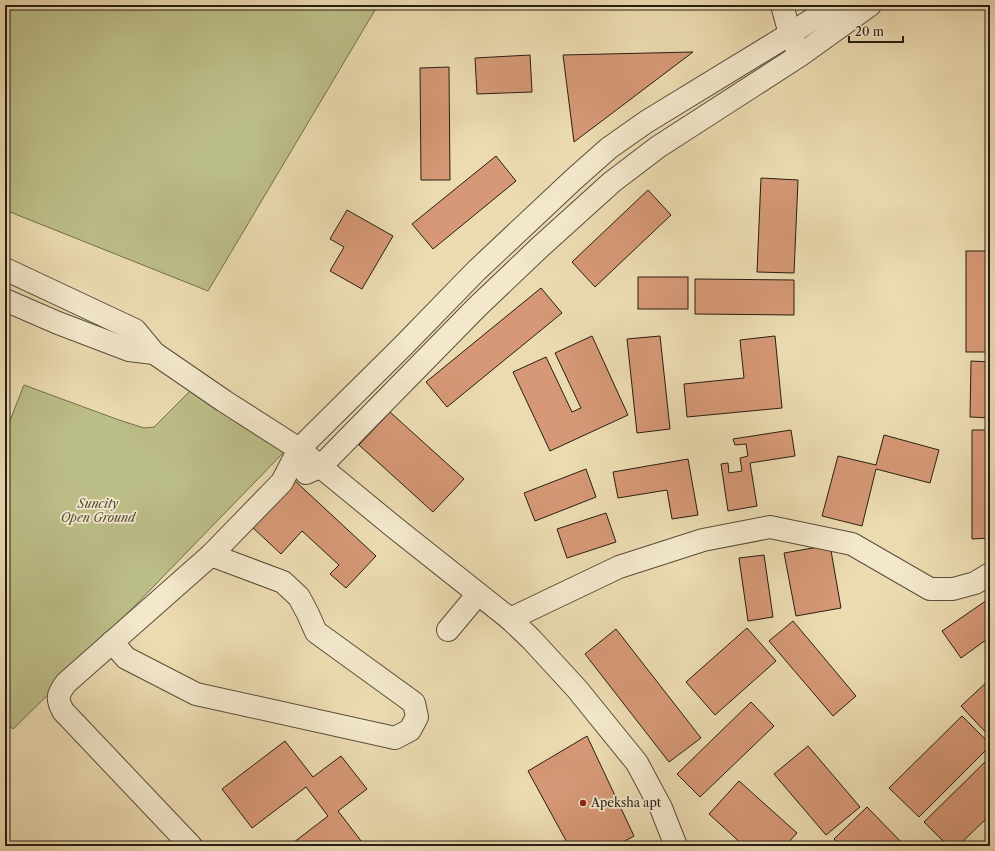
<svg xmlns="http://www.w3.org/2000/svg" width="995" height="851" viewBox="0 0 995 851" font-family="'Libre Caslon Text',serif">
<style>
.green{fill:#bcbe88;stroke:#726e4e}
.building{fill:#d69876;stroke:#271e13}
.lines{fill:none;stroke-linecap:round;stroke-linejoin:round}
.minor-casing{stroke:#584d3a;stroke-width:24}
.minor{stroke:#f3e8cc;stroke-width:22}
.poi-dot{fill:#8f2418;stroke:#f3e8cc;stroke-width:1.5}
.labels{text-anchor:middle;stroke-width:3.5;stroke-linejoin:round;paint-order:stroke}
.park-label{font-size:12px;font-style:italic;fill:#544e36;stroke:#f3e8cc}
.poi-label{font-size:12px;fill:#271e13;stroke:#f3e8cc;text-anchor:start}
</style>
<rect width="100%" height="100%" fill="#ecdbb1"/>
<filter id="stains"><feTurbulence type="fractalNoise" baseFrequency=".005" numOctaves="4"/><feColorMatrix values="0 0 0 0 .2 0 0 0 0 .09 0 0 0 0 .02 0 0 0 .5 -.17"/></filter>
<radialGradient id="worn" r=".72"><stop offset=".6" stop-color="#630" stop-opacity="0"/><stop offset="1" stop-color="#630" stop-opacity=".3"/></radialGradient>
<g class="green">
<path d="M5 5H378L208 291 5 210Z"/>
<path d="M24 385 119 420 144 428 154 427 191 390 288 448 53 690 13 729 5 722V433Z"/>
</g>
<g class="building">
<path d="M693 52 623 105 574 142 563 55Z"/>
<path d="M530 55 532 92 477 94 475 58Z"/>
<path d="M449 67 450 180H421L420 68Z"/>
<path d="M496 156 516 181 433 249 412 224Z"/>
<path d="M761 178 798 180 794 273 757 272Z"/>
<path d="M648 190 671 215 595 287 572 262Z"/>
<path d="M347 210 393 236 362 289 330 271 344 247 330 239Z"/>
<rect x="966" y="251" width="24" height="101"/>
<rect x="638" y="277" width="50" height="32"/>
<path d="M695 279 794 280V315L695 314Z"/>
<path d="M541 288 562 313 447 407 426 382Z"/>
<path d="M592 336 628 415 550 451 513 372 546 357 572 412 581 408 555 353Z"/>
<path d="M660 336 670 429 637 433 627 339Z"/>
<path d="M775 336 782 408 687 417 684 384 744 378 740 340Z"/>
<path d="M971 361 990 362V418L970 417Z"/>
<path d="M390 412 464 479 433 512 359 445Z"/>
<path d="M791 430 795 456 750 463 757 506 728 511 721 464 728 463 729 473 742 471 740 458 748 456 746 444 735 445 733 439Z"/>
<path d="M972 430H990V538L972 539Z"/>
<path d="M884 435 939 450 930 483 876 469 862 526 822 516 838 456 876 465Z"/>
<path d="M688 459 698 515 672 519 667 490 618 498 613 472Z"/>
<path d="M586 469 596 497 535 521 524 493Z"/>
<path d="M293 479 376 556 346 588 330 574 339 565 302 531 281 554 250 525Z"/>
<path d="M606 513 616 542 567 558 557 529Z"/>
<path d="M830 545 841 608 796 616 784 553Z"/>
<path d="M764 555 773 617 748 621 739 558Z"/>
<path d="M990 598V637L961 658 942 631Z"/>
<path d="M793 621 856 696 833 716 769 641Z"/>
<path d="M747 628 776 661 715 715 686 682Z"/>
<path d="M616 629 701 738 669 762 585 654Z"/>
<path d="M989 680 990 681V737L961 706Z"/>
<path d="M751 702 774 726 700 797 677 774Z"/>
<path d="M962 716 990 744V746L919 817 889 788Z"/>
<path d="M587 736 634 836 616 846H569L528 771Z"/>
<path d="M285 741 313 777 341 756 367 789 338 811 365 846H289L328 816 306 787 252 828 222 789Z"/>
<path d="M808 746 860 807 826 835 774 774Z"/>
<path d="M990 757V815L958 846H948L924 822Z"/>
<path d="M739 781 797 833 785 846H744L709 814Z"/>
<path d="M867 807 905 846H841L834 839Z"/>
</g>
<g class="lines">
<defs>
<g id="minor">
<path d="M782 5 790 34 796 47"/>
<path d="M5 269 135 330 154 353 224 401 299 449 394 527 510 619 531 639 577 689 637 763 661 808 676 846"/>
<path d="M5 300 58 323 129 350 154 353"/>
<path d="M306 473 320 467 477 307 539 248 612 182 658 147 799 56 870 5"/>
<path d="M510 619 619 567 703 540 770 527 852 544 930 589H953L975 583 990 574"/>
<path d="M448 630 478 594"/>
<path d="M112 642 126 658 196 694 395 738 410 730 417 717 414 703 316 632 308 614 299 597 283 582 211 555"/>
<path d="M191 846 63 711C56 698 58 694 66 683L211 555 282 482 299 449 403 346 476 271 574 179 609 148 646 122 790 34 835 5"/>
</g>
</defs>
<use href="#minor" class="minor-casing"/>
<use href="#minor" class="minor"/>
</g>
<circle class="poi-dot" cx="583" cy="803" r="4"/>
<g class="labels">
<g class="park-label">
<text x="98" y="508">Suncity<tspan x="98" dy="14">Open Ground</tspan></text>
</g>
<g class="poi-label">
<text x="591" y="807">Apeksha apt</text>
</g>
</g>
<rect width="995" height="851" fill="none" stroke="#ecdbb1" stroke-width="20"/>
<rect x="6" y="6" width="983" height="839" fill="none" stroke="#271e13" stroke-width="2"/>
<rect x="10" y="10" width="975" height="831" fill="none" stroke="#271e13"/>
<path d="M849 36v6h54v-6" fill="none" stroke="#271e13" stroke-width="2"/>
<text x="855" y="36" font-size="12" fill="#271e13" stroke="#f3e8cc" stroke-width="3" paint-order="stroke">20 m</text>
<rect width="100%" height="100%" filter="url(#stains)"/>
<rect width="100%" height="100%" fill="url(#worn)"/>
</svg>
